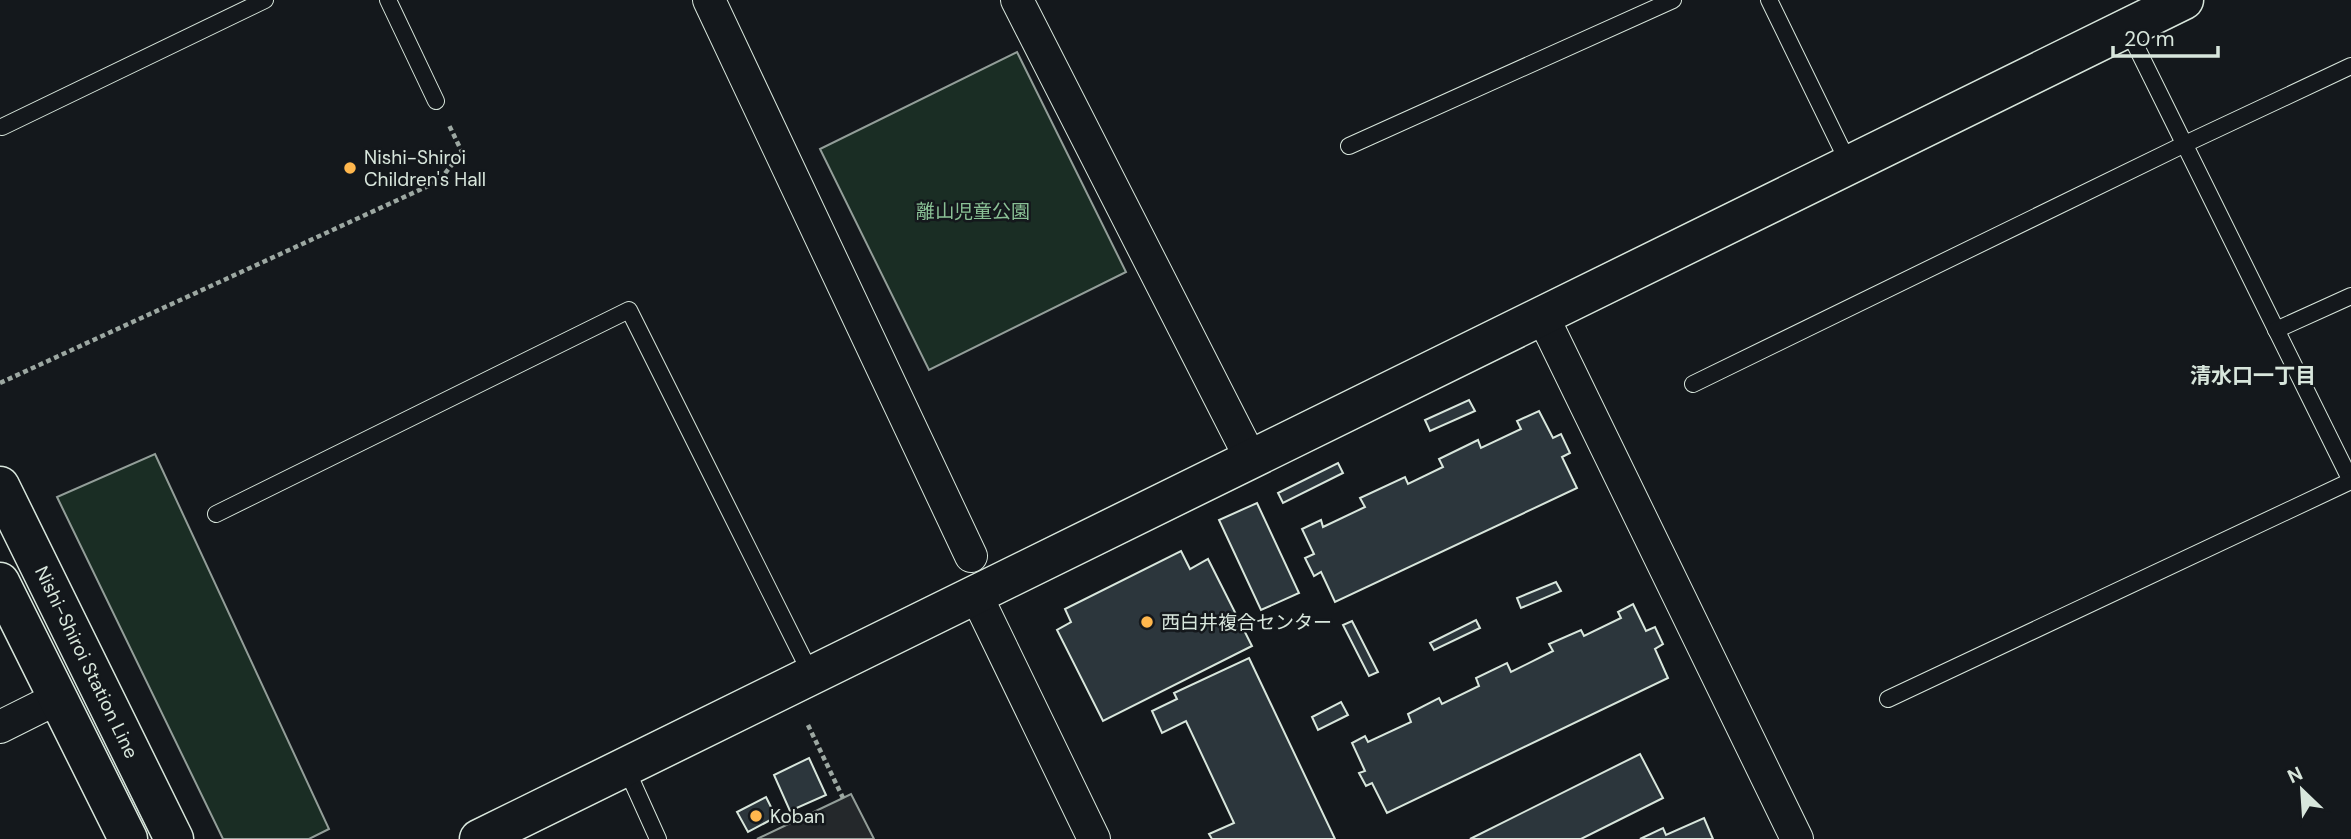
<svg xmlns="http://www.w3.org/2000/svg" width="2351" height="839" viewBox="0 0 2351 839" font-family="'DM Sans','Noto Sans JP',sans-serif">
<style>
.green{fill:#1a2d24;stroke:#939e99;stroke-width:2}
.parking{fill:#24282b;stroke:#939e99;stroke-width:2}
.building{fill:#2c363c;stroke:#d8e6dc;stroke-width:2}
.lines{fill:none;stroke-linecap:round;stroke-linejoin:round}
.lane-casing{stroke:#d8e6dc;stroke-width:18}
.street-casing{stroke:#d8e6dc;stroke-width:34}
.secondary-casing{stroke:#d8e6dc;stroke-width:41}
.path{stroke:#9da8a2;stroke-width:4.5;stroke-dasharray:5 3.5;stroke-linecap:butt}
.lane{stroke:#14181c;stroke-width:16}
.street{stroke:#14181c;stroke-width:32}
.secondary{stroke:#14181c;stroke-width:38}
.poi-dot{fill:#ffb74d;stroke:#14181c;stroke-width:2.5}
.labels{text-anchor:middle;stroke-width:5;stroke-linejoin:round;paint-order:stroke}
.poi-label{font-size:19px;fill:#d8e6dc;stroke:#14181c;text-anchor:start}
.park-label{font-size:19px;fill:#8ac095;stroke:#14181c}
.street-label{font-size:19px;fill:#d8e6dc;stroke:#14181c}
.neighbourhood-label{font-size:21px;font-weight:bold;fill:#d8e6dc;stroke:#14181c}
</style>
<rect width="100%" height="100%" fill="#14181c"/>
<g class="green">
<path d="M1017 52 1126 272 929 370 820 149Z"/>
<path d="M155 454 329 829 309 839H223L57 497Z"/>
</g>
<path class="parking" d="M851 794 874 839H757L843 798Z"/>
<g class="building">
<path d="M1469 400 1475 411 1430 431 1425 420Z"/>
<path d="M1539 411 1553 438 1561 434 1570 453 1562 457 1577 488 1335 602 1321 572 1314 576 1305 558 1314 554 1302 529 1321 520 1323 527 1365 507 1360 498 1405 477 1408 484 1443 467 1439 459 1478 440 1481 448 1521 429 1517 421Z"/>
<path d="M1338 463 1343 473 1283 503 1278 493Z"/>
<path d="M1257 503 1299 593 1261 610 1219 520Z"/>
<path d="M1181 551 1190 569 1208 559 1252 646 1103 721 1057 630 1071 622 1065 609Z"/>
<path d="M1556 582 1561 591 1521 608 1517 598Z"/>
<path d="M1633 604 1646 631 1655 627 1663 644 1655 649 1668 678 1387 813 1372 783 1366 786 1359 773 1365 771 1352 743 1365 736 1368 742 1411 722 1408 714 1439 698 1442 704 1479 686 1476 678 1507 663 1511 672 1553 651 1549 644 1581 630 1584 636 1621 618 1618 612Z"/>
<path d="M1476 620 1480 628 1434 650 1430 643Z"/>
<path d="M1352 621 1378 672 1369 676 1343 625Z"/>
<path d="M1249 658 1335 839H1212L1209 834 1234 823 1186 721 1162 733 1152 711 1177 699 1174 693Z"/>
<path d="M1341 702 1348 715 1318 730 1312 717Z"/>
<path d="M1640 754 1663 798 1581 839H1470Z"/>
<path d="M809 758 826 795 790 811 774 775Z"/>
<path d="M766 797 776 817 748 832 737 812Z"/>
<path d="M1704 818 1713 839H1640L1663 828 1666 835Z"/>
</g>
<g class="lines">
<defs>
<g id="lane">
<path d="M388 0 436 101"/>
<path d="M1769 0 1849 164"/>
<path d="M2127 28 2351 481"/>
<path d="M2 127 265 0"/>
<path d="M1349 146 1673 0"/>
<path d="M2276 330 2351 296"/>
<path d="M1693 384 2185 144 2351 66"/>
<path d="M216 514 629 310 812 676"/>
<path d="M1888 699 2351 481"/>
<path d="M626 768 658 839"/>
</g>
<g id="street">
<path d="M709 0 971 556"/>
<path d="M1017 0 1251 459"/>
<path d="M1542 315 1797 839"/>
<path d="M976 595 1094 839"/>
<path d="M0 727 58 698"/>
</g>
<g id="secondary">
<path d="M0 486 174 839"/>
<path d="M0 582 128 839"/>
<path d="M479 839 2184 0"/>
</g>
</defs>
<use href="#lane" class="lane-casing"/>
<use href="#street" class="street-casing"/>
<use href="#secondary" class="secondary-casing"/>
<g class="path">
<path d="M0 383 439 181 462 152 448 123"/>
<path d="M808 725 843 798"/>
</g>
<use href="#lane" class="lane"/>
<use href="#street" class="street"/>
<use href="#secondary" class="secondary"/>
</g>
<g class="poi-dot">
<circle cx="350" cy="168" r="7"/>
<circle cx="1147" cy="622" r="7"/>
<circle cx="756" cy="816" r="7"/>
</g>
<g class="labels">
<g class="poi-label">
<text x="364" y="164">Nishi-Shiroi<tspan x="364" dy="22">Children's Hall</tspan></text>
<text x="1161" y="629">西白井複合センター</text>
<text x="770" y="823">Koban</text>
</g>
<g class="park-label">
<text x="973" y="218">離山児童公園</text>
</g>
<g class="street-label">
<text transform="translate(87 662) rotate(64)" y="7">Nishi-Shiroi Station Line</text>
</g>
<g class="neighbourhood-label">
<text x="2253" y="383">清水口一丁目</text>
</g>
</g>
<g transform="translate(2302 790) rotate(335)" stroke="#14181c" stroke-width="5" paint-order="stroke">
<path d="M0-5L12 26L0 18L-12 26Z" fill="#d8e6dc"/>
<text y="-10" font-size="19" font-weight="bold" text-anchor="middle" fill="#d8e6dc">N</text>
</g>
<path d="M2113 46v10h105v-10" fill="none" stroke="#d8e6dc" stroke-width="3.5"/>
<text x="2124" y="46" font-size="21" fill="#d8e6dc" stroke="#14181c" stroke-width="5" paint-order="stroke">20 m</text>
</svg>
